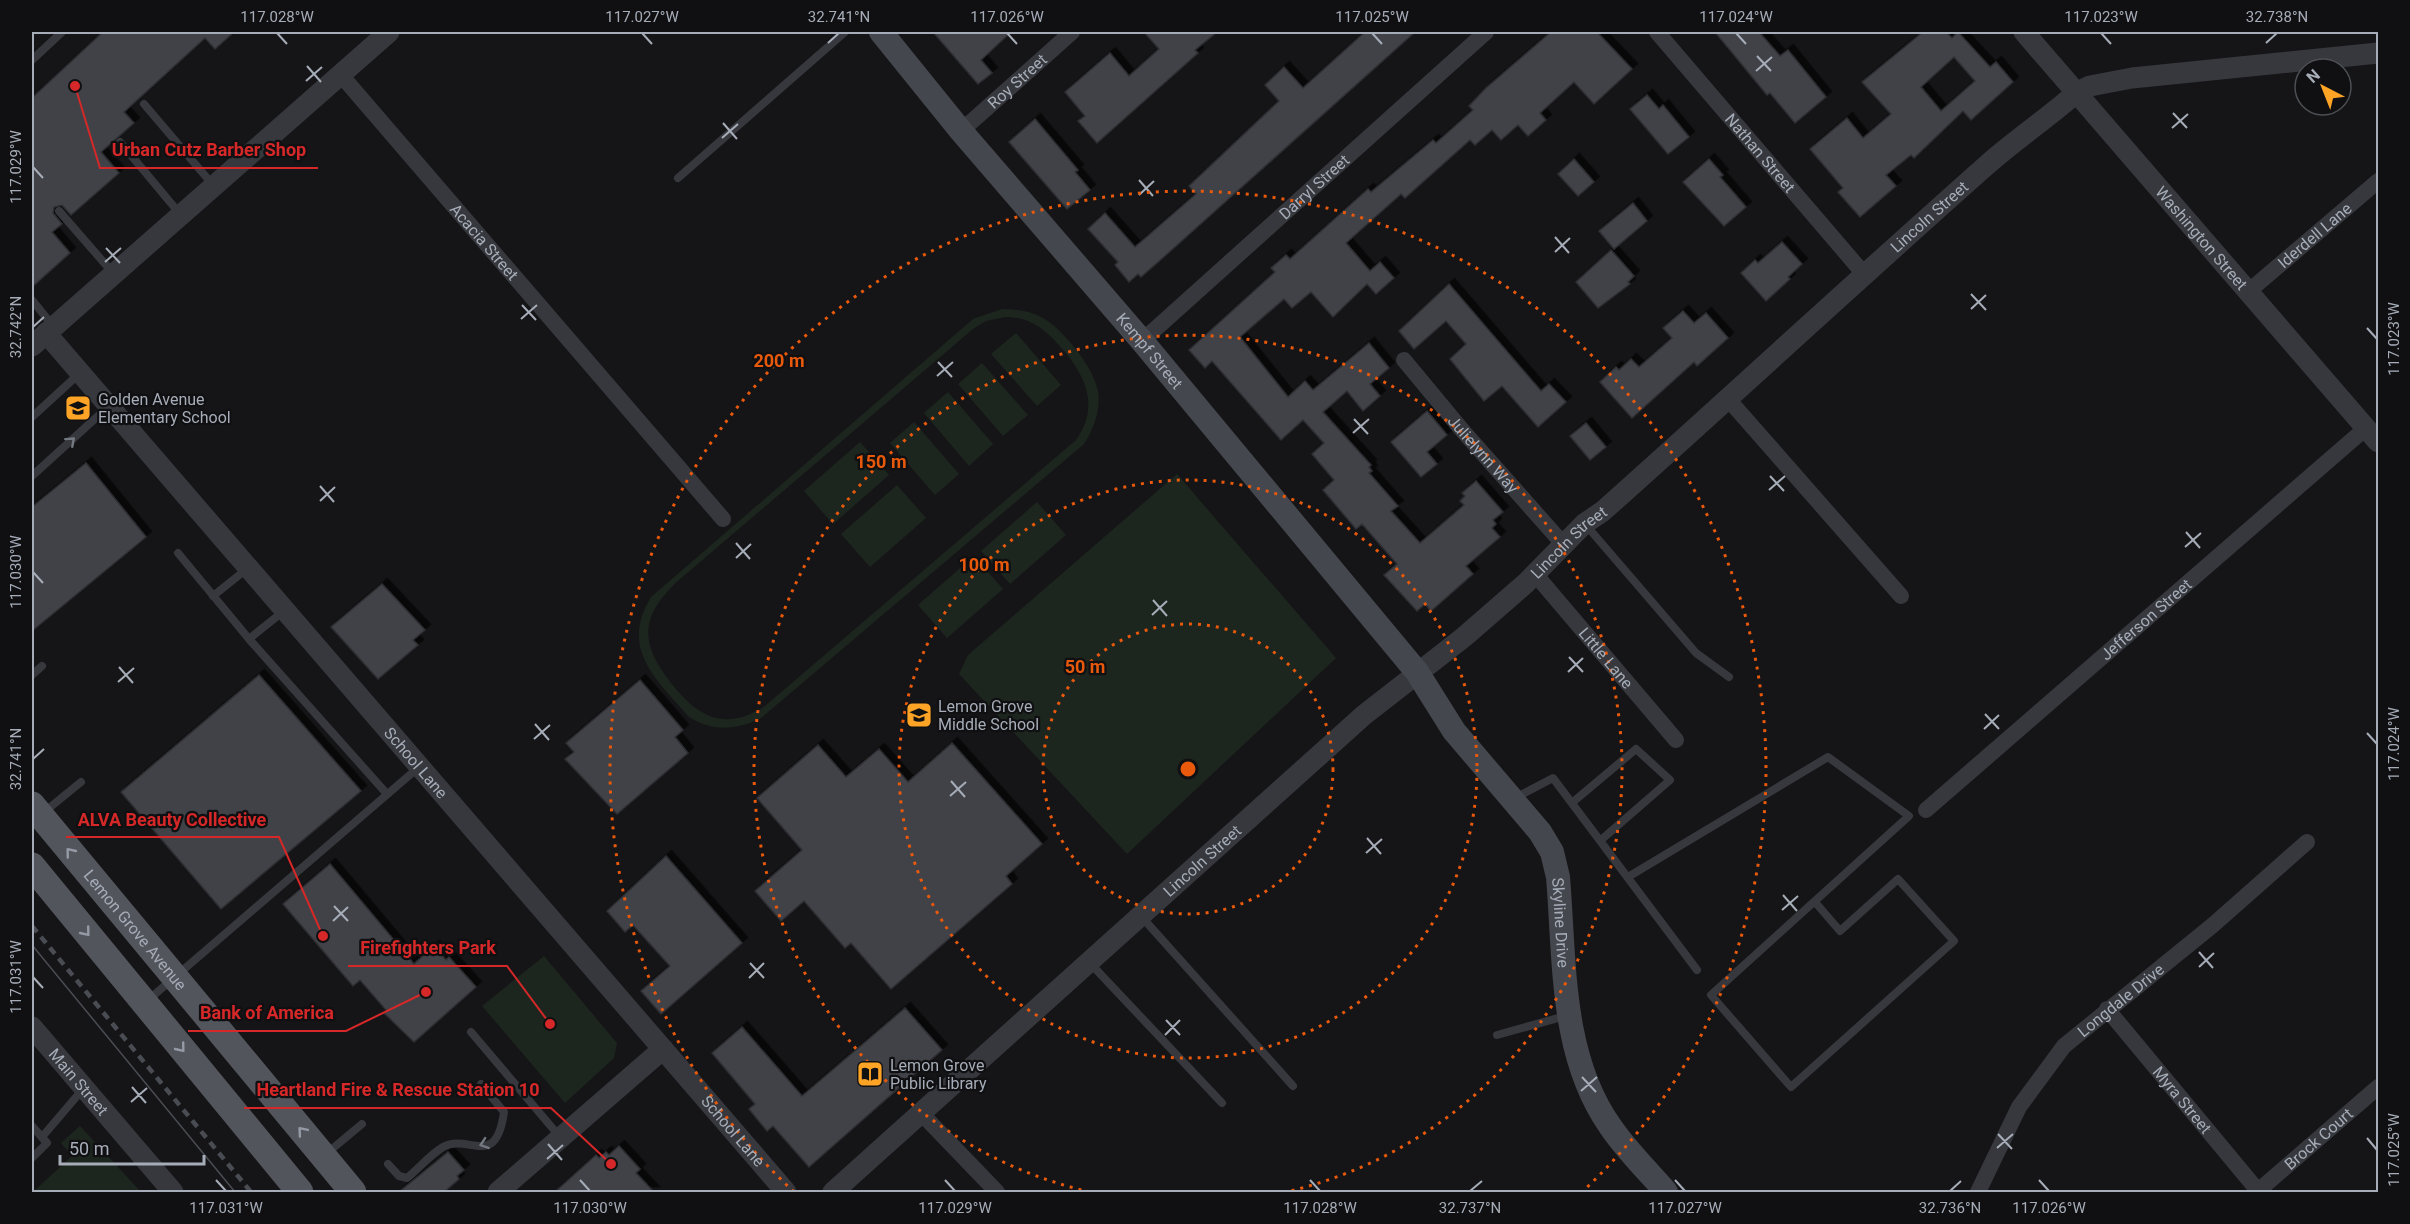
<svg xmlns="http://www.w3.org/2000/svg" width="2410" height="1224" viewBox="0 0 2410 1224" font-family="Roboto,sans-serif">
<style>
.green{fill:#1d261e;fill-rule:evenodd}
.building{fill:#414347;stroke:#2f2f34;stroke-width:1.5;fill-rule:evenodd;filter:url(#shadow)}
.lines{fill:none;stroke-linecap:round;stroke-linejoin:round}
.service{stroke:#36383d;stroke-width:8}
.minor{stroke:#36383d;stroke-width:16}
.tertiary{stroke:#36383d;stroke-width:21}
.secondary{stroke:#44474d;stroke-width:24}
.primary{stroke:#52555c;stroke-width:27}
.tram{stroke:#494c52;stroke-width:1.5}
.rail{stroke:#494c52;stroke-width:4.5;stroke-dasharray:8 6;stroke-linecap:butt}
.oneway{stroke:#747881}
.oneway2{stroke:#959ba6}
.ticks{fill:none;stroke:#a6adb8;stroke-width:2}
.ring{fill:none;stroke:#e8590c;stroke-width:3;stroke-dasharray:3 6}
.labels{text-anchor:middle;stroke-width:4.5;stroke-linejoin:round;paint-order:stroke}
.street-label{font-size:16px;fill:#a6adb8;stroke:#101012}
.poi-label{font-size:16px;fill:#a6adb8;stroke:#101012;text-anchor:start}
.centre{fill:#e8590c;stroke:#101012;stroke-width:3}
.ring-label{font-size:18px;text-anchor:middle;font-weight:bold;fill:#e8590c;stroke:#101012;stroke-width:4.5;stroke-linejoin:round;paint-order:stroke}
.leader{fill:none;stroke:#d62828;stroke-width:2}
.callout-dot{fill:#d62828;stroke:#101012;stroke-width:2}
.callout-label{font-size:18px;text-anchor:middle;font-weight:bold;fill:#d62828;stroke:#101012;stroke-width:4.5;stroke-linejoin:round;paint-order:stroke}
.neatline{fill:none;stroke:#a6adb8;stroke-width:2}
.ticks-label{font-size:15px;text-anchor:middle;fill:#a6adb8}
</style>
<defs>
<filter id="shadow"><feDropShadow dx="5.5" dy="-5.5" stdDeviation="0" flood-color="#0009"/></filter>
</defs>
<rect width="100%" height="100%" fill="#151517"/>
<g class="green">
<path d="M1002 309C1016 309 1030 311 1043 318 1063 329 1094 368 1098 391 1101 410 1094 428 1084 444L761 718C738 730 712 732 689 717 657 680 619 649 651 597L973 319ZM1005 317C1032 317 1047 331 1064 351 1087 378 1099 408 1076 440L765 706C724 732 698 717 671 683 639 642 640 616 679 580L973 329 986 321Z"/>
<path d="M1016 333 1061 385 1037 406 991 354Z"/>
<path d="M982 363 1028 415 1003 436 958 384Z"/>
<path d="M948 392 993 444 969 466 924 413Z"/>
<path d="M914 422 959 474 935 495 890 443Z"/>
<path d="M860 442 889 475 833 524 804 491Z"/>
<path d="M1177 474 1336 658 1127 854 959 674 968 655Z"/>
<path d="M897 485 926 518 870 567 841 534Z"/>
<path d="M1037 502 1066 535 1010 584 981 551Z"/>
<path d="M974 556 1003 589 947 638 918 605Z"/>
<path d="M544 956 617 1043 614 1058 565 1103 482 1006Z"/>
<path d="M80 1126 141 1192H33L72 1156 61 1143Z"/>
</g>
<g class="building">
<path d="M103 32H234L215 49 205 38 124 112 134 123 101 152 119 173 71 215 62 205 54 207 53 213 62 224 52 232 70 253 32 287V98Z"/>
<path d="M933 32H1011L981 60 992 73 978 84Z"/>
<path d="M1144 32H1217L1195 50 1198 53 1097 143 1078 121 1085 116 1065 92 1110 53 1129 76 1159 49Z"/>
<path d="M1365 32H1415L1166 255 1141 277 1138 274 1129 282 1115 265 1118 262 1088 229 1105 213 1135 247 1196 194 1189 186 1279 101 1265 85 1284 67 1303 88Z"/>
<path d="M1551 32H1597L1632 69 1594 104 1574 82 1540 113 1546 120 1528 136 1518 125 1501 140 1492 130 1475 145 1470 140 1405 198 1401 194 1346 243 1370 271 1380 262 1394 278 1376 294 1367 284 1333 317 1311 292 1292 308 1284 299 1240 337 1288 397 1305 381 1313 390 1369 343 1389 368 1370 384 1380 396 1363 411 1347 391 1323 412 1371 465 1369 467 1372 471 1369 473 1398 506 1391 511 1420 543 1464 505 1460 501 1465 496 1462 493 1476 481 1503 512 1493 520 1496 524 1492 528 1500 537 1466 566 1473 574 1431 611 1425 604 1417 611 1384 575 1397 564 1362 524 1356 529 1323 490 1334 480 1312 454 1324 443 1303 420 1281 440 1212 361 1205 368 1189 350 1275 272 1271 268 1286 255 1290 259 1368 189 1371 192 1433 140 1436 143 1473 110 1469 106 1486 88Z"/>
<path d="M1715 32H1759L1780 56 1788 50 1826 97 1795 123 1770 93 1767 95Z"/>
<path d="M1923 32H1946L1952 38 1958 32 1990 67 1996 62 2013 82 1971 120 1963 111 1914 158 1911 155 1886 175 1896 186 1860 217 1838 192 1843 188 1810 149 1847 118 1863 138 1891 114 1862 82ZM1954 57 1975 81 1941 111 1921 87Z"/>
<path d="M1647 95 1659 109 1663 105 1689 137 1668 154 1630 109Z"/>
<path d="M1035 119 1078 170 1075 172 1090 190 1067 209 1009 142Z"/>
<path d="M1574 159 1594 182 1578 196 1558 174Z"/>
<path d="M1709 159 1723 175 1720 177 1746 207 1724 226 1683 182Z"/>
<path d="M1633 203 1647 221 1614 249 1599 231Z"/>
<path d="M1782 242 1802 264 1788 277 1790 279 1766 301 1741 273 1755 260 1758 263Z"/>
<path d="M1611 250 1634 276 1628 282 1630 284 1598 308 1576 282Z"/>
<path d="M1449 284 1541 391 1549 384 1566 402 1538 427 1502 386 1484 401 1450 359 1466 344 1446 321 1414 349 1399 331Z"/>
<path d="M1683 311 1694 323 1706 313 1728 338 1697 366 1694 362 1632 418 1600 382 1616 367 1619 370 1631 359 1639 367 1672 338 1663 328Z"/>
<path d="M1427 411 1447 435 1427 452 1437 464 1421 477 1391 442Z"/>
<path d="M1586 423 1606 447 1590 460 1570 436Z"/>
<path d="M86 463 146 537 32 631V507Z"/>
<path d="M382 584 425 630 413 640 418 645 378 679 331 627Z"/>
<path d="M259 675 361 791 221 909 121 792Z"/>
<path d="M640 680 683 730 675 737 688 753 617 814 565 759 574 752 566 743Z"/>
<path d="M952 743 1042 844 1006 876 1012 884 891 989 851 943 845 948 804 901 781 921 755 891 802 850 757 798 818 745 846 777 879 749 908 782Z"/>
<path d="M666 856 742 943 661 1014 641 991 670 966 633 925 625 932 607 911Z"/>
<path d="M330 864 414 964 434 946 446 960 449 957 476 987 414 1042 384 1013 387 1011 360 980 353 986 283 904Z"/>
<path d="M905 1008 942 1050 809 1167 773 1126 767 1131 749 1109 755 1104 712 1053 742 1027 802 1096Z"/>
<path d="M619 1146 640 1169 636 1173 654 1192H555L596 1155 599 1158 606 1152 609 1155Z"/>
<path d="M448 1152 464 1170 457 1176 459 1179 444 1192H399Z"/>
</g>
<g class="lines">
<g class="service">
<path d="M32 60 62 32"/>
<path d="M144 104 213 185"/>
<path d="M120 142 180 214"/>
<path d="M678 178 845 32"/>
<path d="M59 211 113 273"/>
<path d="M32 300 53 326"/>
<path d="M32 417 80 373"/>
<path d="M32 476 109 406"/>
<path d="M1585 524 1696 653 1729 677"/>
<path d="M178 553 249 639 387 794"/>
<path d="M213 596 248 568"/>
<path d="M249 639 285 610"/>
<path d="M32 675 42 666"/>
<path d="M1515 798 1553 778 1697 970"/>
<path d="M1573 802 1636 749 1670 780 1601 840"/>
<path d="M43 813 81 782"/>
<path d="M1628 877 1828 757 1909 816 1711 995 1791 1087 1954 941 1898 879 1840 931 1815 902"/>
<path d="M1140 915 1293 1086"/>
<path d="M1089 962 1222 1103"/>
<path d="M147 1001 419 767"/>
<path d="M471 1032 560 1137"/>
<path d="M1497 1035 1569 1015"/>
<path d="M32 1126 47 1143 32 1158"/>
<path d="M42 1137 83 1089"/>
<path d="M326 1154 362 1124"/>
<path d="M388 1164 399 1176 407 1178C419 1168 430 1155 443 1147 469 1133 496 1170 504 1112L481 1084"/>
</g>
<g class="minor">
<path id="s1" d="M1657 32 1864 274"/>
<path id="s2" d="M341 75 723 519"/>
<path id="s3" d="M961 131 1072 32"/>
<path id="s4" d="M2249 291 2378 181"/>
<path id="s5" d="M1142 341 1486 32"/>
<path id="s6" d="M1404 360 1462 430 1564 545"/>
<path d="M1728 399 1901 596"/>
<path id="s7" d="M1535 574 1676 740"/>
<path id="s8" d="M1926 810 2366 428"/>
<path id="s9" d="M2107 1009 2259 1192"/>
<path d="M921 1113 997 1192"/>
<path id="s10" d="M2258 1191 2378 1087"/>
<path id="s11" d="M1978 1192 2019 1107 2064 1046 2213 925 2307 842"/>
</g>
<g class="tertiary">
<path id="s12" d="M2024 32 2378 442"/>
<path id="s13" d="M46 333 786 1192"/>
<path d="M32 346 389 32"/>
<path id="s14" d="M32 1027 173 1192"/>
<path d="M498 1192 663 1049"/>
<path id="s15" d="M833 1192 1364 715 1464 637 1526 583 1584 524 1603 511C1732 396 1858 279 1988 164 2016 139 2048 118 2076 93L2090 86 2132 78 2378 53"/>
</g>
<path class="secondary" id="s16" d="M881 32 961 131 1142 341 1417 672 1454 731 1540 832 1552 852 1558 877C1565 960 1560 1055 1610 1126 1626 1150 1648 1171 1666 1192"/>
<g class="primary">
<path id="s17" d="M32 805 353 1192"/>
<path d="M32 866 300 1192"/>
</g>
<path class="tram" d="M32 945 235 1192"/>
<path class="rail" d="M32 926 251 1192"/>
</g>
<defs><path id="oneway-chevron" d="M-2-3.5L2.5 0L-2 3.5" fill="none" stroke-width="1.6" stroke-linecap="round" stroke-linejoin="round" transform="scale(1.5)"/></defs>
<g class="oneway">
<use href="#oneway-chevron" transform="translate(71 441) rotate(-42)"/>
<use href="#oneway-chevron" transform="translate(484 1144) rotate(161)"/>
</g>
<g class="oneway2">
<use href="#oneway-chevron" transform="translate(70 852) rotate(-129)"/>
<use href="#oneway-chevron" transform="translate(86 932) rotate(51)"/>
<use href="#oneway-chevron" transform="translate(181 1048) rotate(51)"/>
<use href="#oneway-chevron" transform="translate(302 1131) rotate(-130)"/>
</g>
<path class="ticks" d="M277 33 287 44M642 33 652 44M1007 33 1017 44M1372 33 1382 44M1736 33 1746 44M2101 33 2111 44M828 43 839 33M2266 43 2277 33M1757 56 1771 71M307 66 321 82M1756 71 1772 57M306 81 322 67M2173 113 2187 128M723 123 737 139M2172 128 2188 114M722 138 738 124M33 167 43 178M1139 180 1153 196M1139 195 1154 181M1555 237 1569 253M106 248 120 263M1555 252 1570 238M105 262 121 248M1971 294 1986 310M522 305 536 320M1971 309 1986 295M521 319 537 305M33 327 44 317M2367 328 2377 339M938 362 952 377M937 376 953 362M1354 419 1368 434M1353 433 1369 419M1770 476 1784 491M320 486 334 502M1769 490 1785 476M320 501 335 487M2186 532 2200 548M736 543 750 559M2185 547 2201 533M736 558 751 544M33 572 43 583M1153 600 1167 616M1152 615 1167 601M1569 657 1583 672M119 667 133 683M1568 672 1583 658M118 682 134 668M1985 714 1999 729M535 724 549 740M1984 729 1999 715M2367 733 2377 744M534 739 550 725M33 759 44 749M951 781 965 797M950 796 966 782M1367 838 1381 854M1366 853 1382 839M1783 895 1797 911M334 906 348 921M1782 910 1798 896M333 921 348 907M2199 952 2213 968M750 963 764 978M2199 967 2214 953M33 977 43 988M749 978 764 963M1166 1020 1180 1035M1165 1035 1180 1020M1582 1077 1596 1092M132 1087 146 1103M1581 1091 1597 1077M131 1102 147 1088M1998 1134 2012 1149M2367 1138 2377 1150M548 1144 562 1160M1997 1148 2013 1134M547 1159 563 1145M216 1180 226 1191M580 1180 590 1191M945 1180 955 1191M1310 1180 1320 1191M1675 1180 1685 1191M2039 1180 2049 1191M1470 1191 1482 1181M1950 1191 1961 1181"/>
<g class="ring">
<circle cx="1188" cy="769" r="145"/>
<circle cx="1188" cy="769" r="289"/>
<path d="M1090 1192A434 434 0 1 1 1286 1192"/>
<path d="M794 1192A578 578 0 1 1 1582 1192"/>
</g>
<defs>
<symbol id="school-square" viewBox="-11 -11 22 22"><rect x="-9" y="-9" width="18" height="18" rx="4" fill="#fda427" stroke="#101012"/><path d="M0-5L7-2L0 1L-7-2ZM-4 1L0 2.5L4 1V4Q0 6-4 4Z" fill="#111"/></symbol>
<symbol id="library-square" viewBox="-11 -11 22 22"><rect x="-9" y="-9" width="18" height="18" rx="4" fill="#fda427" stroke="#101012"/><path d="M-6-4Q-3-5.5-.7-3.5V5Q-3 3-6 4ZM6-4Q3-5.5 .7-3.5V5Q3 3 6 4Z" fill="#111"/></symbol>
</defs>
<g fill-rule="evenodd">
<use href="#school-square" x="63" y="393" width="30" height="30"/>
<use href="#school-square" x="904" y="700" width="30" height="30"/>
<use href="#library-square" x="855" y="1059" width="30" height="30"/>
</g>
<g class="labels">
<g class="street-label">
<text dy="6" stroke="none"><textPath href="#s3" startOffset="75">Roy Street</textPath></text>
<text dy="6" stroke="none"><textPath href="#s1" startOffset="159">Nathan Street</textPath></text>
<text dy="6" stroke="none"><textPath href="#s5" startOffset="231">Darryl Street</textPath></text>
<text dy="6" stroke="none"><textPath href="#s15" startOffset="1468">Lincoln Street</textPath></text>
<text dy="6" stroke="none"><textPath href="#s4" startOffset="86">Iderdell Lane</textPath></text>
<text dy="6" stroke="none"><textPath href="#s12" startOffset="272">Washington Street</textPath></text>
<text dy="6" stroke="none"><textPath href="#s2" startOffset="220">Acacia Street</textPath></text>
<text dy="6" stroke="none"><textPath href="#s16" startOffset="417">Kempf Street</textPath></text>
<text dy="6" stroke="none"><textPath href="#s6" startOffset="123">Julielynn Way</textPath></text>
<text dy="6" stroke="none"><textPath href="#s15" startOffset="982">Lincoln Street</textPath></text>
<text dy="6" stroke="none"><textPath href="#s8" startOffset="291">Jefferson Street</textPath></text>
<text dy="6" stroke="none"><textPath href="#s7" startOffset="110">Little Lane</textPath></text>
<text dy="6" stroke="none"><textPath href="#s13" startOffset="567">School Lane</textPath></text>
<text dy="6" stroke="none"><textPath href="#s15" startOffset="496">Lincoln Street</textPath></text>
<text dy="6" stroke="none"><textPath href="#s16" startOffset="1132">Skyline Drive</textPath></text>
<text dy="6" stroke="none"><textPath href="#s17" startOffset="162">Lemon Grove Avenue</textPath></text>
<text dy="6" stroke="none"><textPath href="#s11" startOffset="243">Longdale Drive</textPath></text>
<text dy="6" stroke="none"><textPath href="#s14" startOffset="72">Main Street</textPath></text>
<text dy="6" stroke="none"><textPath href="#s9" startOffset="118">Myra Street</textPath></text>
<text dy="6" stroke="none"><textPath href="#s13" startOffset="1053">School Lane</textPath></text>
<text dy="6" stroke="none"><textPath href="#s10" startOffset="80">Brock Court</textPath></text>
</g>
<g class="poi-label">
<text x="98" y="405">Golden Avenue<tspan x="98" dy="18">Elementary School</tspan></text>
<text x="938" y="712">Lemon Grove<tspan x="938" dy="18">Middle School</tspan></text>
<text x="890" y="1071">Lemon Grove<tspan x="890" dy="18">Public Library</tspan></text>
</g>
</g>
<circle cx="1188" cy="769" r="9" class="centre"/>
<g class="ring-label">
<text x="779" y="367">200 m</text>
<text x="881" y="468">150 m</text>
<text x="984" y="571">100 m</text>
<text x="1085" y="673">50 m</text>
</g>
<path class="leader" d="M75 86L100 168H318M323 936L279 837H66M550 1024L507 966H348M426 992L346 1031H188M611 1164L551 1108H244"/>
<g class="callout-dot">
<circle cx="75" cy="86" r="6"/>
<circle cx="323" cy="936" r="6"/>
<circle cx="550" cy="1024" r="6"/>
<circle cx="426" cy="992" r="6"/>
<circle cx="611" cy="1164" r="6"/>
</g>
<g class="callout-label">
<text x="209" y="156">Urban Cutz Barber Shop</text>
<text x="172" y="826">ALVA Beauty Collective</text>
<text x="428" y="954">Firefighters Park</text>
<text x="267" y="1019">Bank of America</text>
<text x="398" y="1096">Heartland Fire &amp; Rescue Station 10</text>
</g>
<rect width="2410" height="1224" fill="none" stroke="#101012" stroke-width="66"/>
<g transform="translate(2323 87) rotate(318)"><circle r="28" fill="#101012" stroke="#4c4f54" stroke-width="1.5"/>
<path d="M0-4.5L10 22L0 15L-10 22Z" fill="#fda427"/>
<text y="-9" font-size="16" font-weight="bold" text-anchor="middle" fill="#a6adb8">N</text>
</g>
<path d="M60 1155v9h144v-9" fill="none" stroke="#a6adb8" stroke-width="3"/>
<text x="69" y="1155" font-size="18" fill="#a6adb8" stroke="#101012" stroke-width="4.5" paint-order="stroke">50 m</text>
<rect x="33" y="33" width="2344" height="1158" class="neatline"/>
<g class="ticks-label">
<text x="277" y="22">117.028°W</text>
<text x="642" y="22">117.027°W</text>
<text x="839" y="22">32.741°N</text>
<text x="1007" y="22">117.026°W</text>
<text x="1372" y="22">117.025°W</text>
<text x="1736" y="22">117.024°W</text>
<text x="2101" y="22">117.023°W</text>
<text x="2277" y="22">32.738°N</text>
<text transform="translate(16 167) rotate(-90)" y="5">117.029°W</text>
<text transform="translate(16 327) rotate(-90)" y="5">32.742°N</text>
<text transform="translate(2394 339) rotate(-90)" y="5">117.023°W</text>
<text transform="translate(16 572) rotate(-90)" y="5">117.030°W</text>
<text transform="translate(2394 744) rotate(-90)" y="5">117.024°W</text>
<text transform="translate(16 759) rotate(-90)" y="5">32.741°N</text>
<text transform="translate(16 977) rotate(-90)" y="5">117.031°W</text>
<text transform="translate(2394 1150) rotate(-90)" y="5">117.025°W</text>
<text x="226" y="1213">117.031°W</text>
<text x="590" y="1213">117.030°W</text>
<text x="955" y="1213">117.029°W</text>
<text x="1320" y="1213">117.028°W</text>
<text x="1470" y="1213">32.737°N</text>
<text x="1685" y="1213">117.027°W</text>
<text x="1950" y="1213">32.736°N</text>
<text x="2049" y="1213">117.026°W</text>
</g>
</svg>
